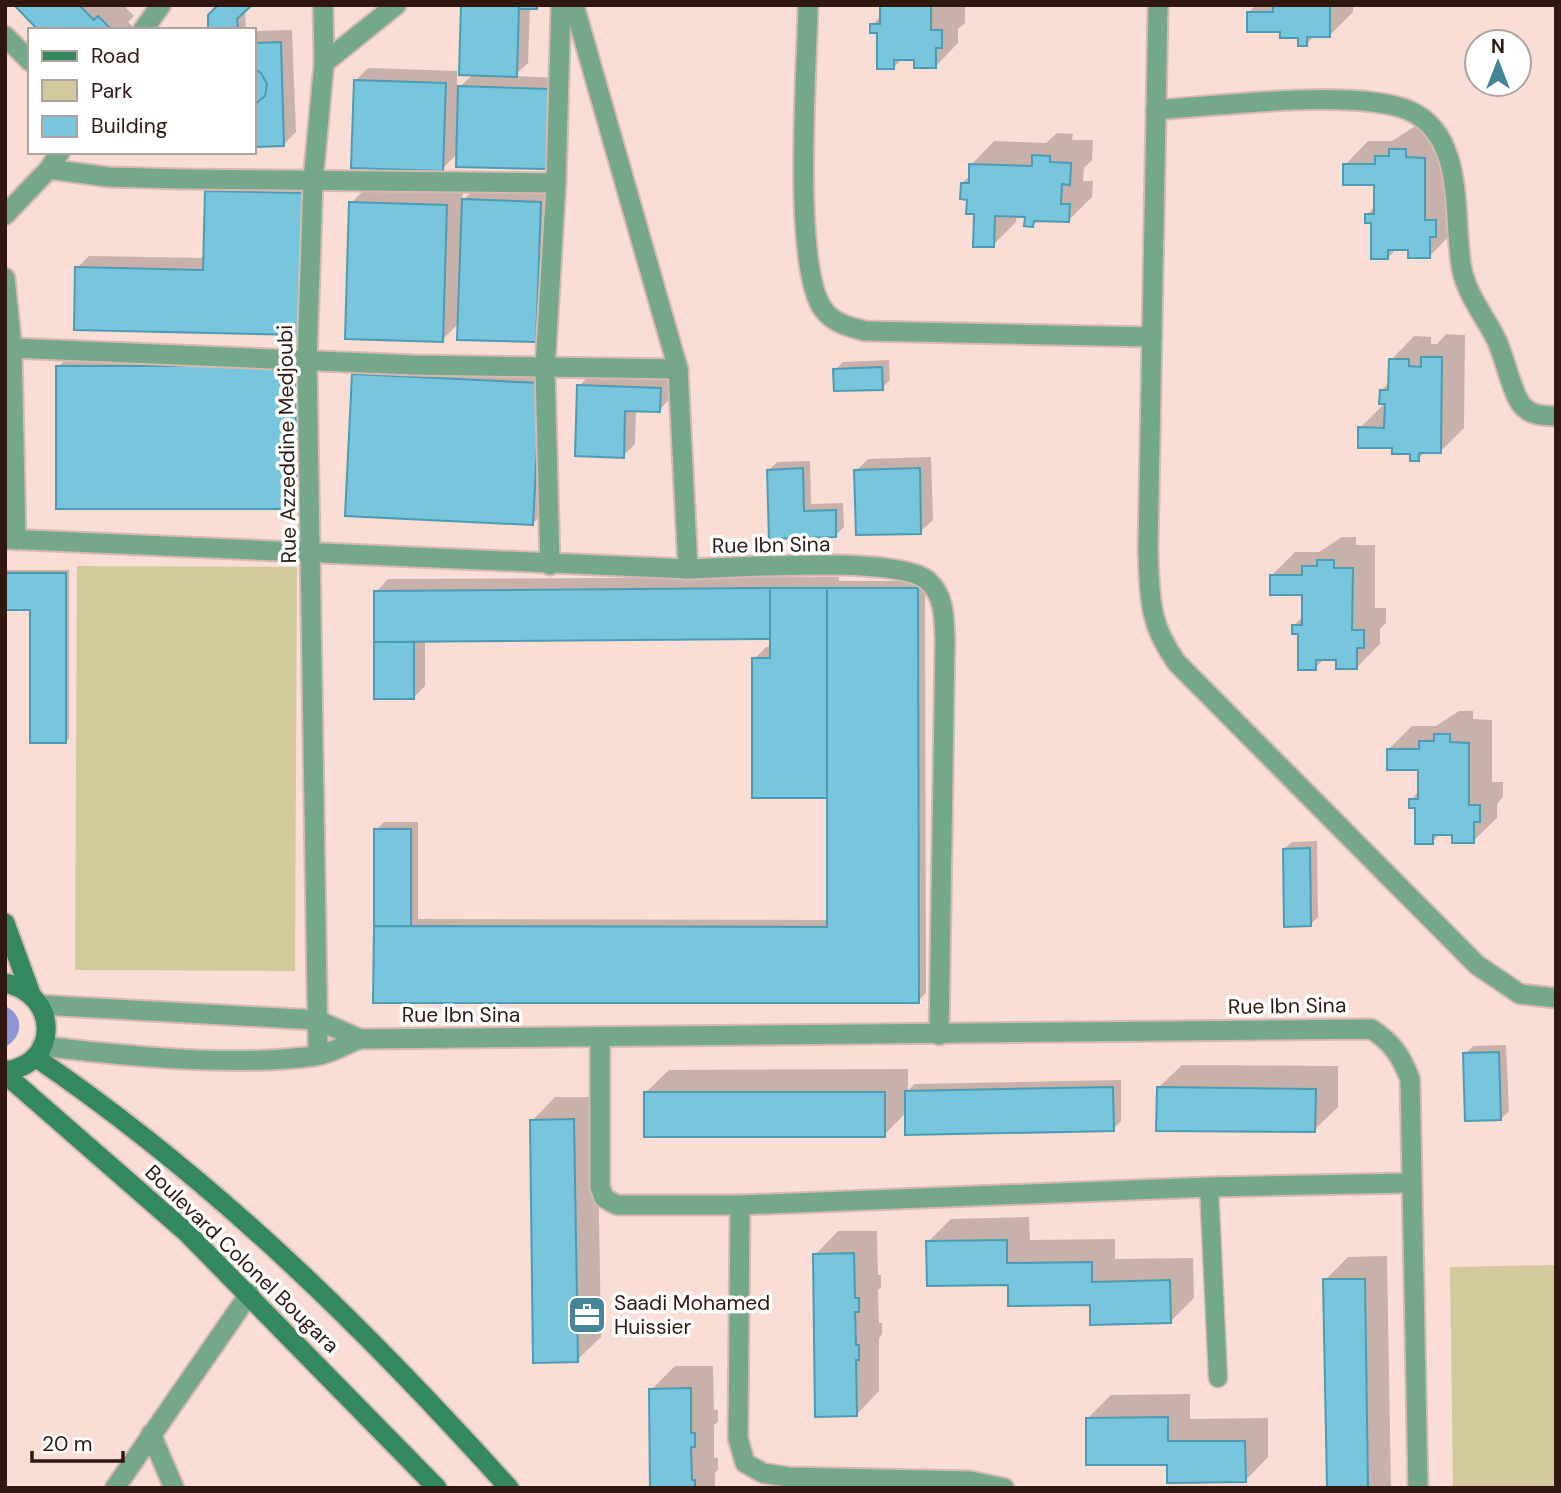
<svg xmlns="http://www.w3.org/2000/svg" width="1561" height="1493" viewBox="0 0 1561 1493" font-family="'DM Sans',sans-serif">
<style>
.green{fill:#d2ca9d}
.water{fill:#8e95d4}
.shadow{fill:#0003}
.building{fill:#77c6de;stroke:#4b9bb2;stroke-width:2}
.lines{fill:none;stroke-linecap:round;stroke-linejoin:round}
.service-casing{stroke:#d6bab2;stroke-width:21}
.minor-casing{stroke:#d6bab2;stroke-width:23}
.secondary-casing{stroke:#d6bab2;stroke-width:23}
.service{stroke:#75a78a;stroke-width:18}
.minor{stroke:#75a78a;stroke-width:19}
.secondary{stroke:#34885f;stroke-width:19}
.labels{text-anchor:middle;stroke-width:7;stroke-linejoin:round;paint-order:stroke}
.street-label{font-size:21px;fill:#301810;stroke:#fff}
.poi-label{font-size:21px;fill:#301810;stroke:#fff;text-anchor:start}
</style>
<rect width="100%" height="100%" fill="#faded5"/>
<g class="green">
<path d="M77 566 297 567 295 971 75 970Z"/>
<path d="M1556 1265V1488H1453L1450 1267Z"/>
</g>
<path class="water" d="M5 1006C25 1015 23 1038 5 1047Z"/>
<g class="shadow">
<path d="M17 5H128L126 8 134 16 128 22 136 30H41Z"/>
<path d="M463 5H539L530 7 528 63 514 76 560 78 557 156 545 168 458 153 442 169 356 80 368 68 457 71V90L474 73Z"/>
<path d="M882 5 965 7V23L958 29V43L935 67 916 58H903L893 68 878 32 872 25 882 15Z"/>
<path d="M1256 5H1353V12L1329 36 1315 35 1307 44 1300 36 1282 31 1249 12Z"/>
<path d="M245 10 246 30H210Z"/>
<path d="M292 30 296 132 284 144 254 145V31Z"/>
<path d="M1414 127H1429L1448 135 1452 233 1429 257 1410 248H1397L1388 258 1373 222 1367 215 1376 205V183L1345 165 1368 141H1392Z"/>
<path d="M1057 133 1073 134 1072 140H1093L1092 160 1084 168 1083 181H1093L1092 197 1069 220 1039 219 1033 225 1026 215H1017L1016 222 993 245 962 183 971 175V165L994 141 1046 143Z"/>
<path d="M219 180 315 182 312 322 77 268 89 256 205 258 207 192Z"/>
<path d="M367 187 463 190 462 201 476 188 552 190 548 328 535 340 459 323 442 340 351 203Z"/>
<path d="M1446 334 1465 335 1464 428 1441 451H1426L1418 459 1411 452 1360 428 1386 402 1381 391 1390 382 1391 360 1414 336 1431 337V344H1437Z"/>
<path d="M70 355H307V495L295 507 58 367Z"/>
<path d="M889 360 890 380 882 388 835 370 843 362Z"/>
<path d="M365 362 552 371 545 511 532 524 353 374Z"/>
<path d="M591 374 672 376 671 398 659 410H636L635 444 623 456 579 386Z"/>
<path d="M931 457 933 520 920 532 856 471 868 459Z"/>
<path d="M810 461 811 504 843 503 844 527 836 535 771 537 769 470 777 462Z"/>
<path d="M1342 537H1356V545H1375V608H1386V623L1380 629V644L1357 667 1337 659H1324L1315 668 1300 632 1294 626 1303 616V594L1272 575 1295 552H1319Z"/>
<path d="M5 570H69V738L66 741 31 608H5Z"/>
<path d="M839 577V581H925L926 993 918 1001H375L376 830 384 822H418V919L829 920V794L754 659 766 647H772V637L425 640V686L413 698H376V592L388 579Z"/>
<path d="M1459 711H1473V719L1492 720V782H1503V797L1497 804V818L1473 841 1454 833H1441L1432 842 1417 806 1411 800 1420 790V768L1389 749 1412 726H1436Z"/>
<path d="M1317 841 1318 917 1310 925 1284 849 1292 842Z"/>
<path d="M1506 1045 1509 1111 1501 1119 1465 1054 1473 1046Z"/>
<path d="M1182 1065 1338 1066V1107L1314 1130 1158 1088Z"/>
<path d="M908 1069V1091L914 1084 1121 1080V1121L1113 1129 907 1112 884 1135 645 1093 669 1070Z"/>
<path d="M555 1097H597L601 1337 577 1360 532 1121Z"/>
<path d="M1029 1217 1030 1240 1115 1239V1259L1193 1258 1194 1298 1170 1322 1010 1283 928 1242 951 1219Z"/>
<path d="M838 1231H877L878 1275H881V1287L878 1290 879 1323H882V1334L879 1338V1391L856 1415 815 1255Z"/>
<path d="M1387 1256 1391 1488H1329L1325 1280 1348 1257Z"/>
<path d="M675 1366H713L714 1410H718V1422L714 1425V1458H718V1470L715 1473V1488H652L651 1390Z"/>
<path d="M1190 1394V1419L1268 1418V1457L1245 1481 1169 1463 1087 1419 1111 1395Z"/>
</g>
<g class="building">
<path d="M14 5H79L94 20 98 16 109 27 106 30H38Z"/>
<path d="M218 5H252L237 19 238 30H208V15Z"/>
<path d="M461 5H519L517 77 459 75Z"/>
<rect x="519" y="5" width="18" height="4"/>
<path d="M880 5H931V30H942V48H936V68H914V60H894V69H877V33H870V24H880Z"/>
<path d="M1273 5H1330V37H1307V46H1298V38H1280V32H1247V12H1273Z"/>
<path d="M281 42 284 146 254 147V43Z"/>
<path d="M254 69 261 73 267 84 265 96 254 105Z"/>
<path d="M354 80 446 83 443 171 351 168Z"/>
<path d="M458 86 549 89 546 169 456 167Z"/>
<path d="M1389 149H1406V157L1425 158V220H1436V237H1430V258H1408V250H1388V259H1371V223H1365V214H1374V185H1343V164H1375V156H1389Z"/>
<path d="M1032 155 1050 156V162L1071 163 1070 185 1062 184 1061 204H1070L1069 222 1034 221 1033 227 1024 226 1025 217 995 216 994 247H973L974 214H966L967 200 960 199 961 183H969V164L1032 166Z"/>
<path d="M205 191 303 193 300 335 74 330 75 267 203 270Z"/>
<path d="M462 199 541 202 536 342 457 340Z"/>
<path d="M349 202 447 205 443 342 345 339Z"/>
<path d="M1421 357H1442L1441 453H1419V461H1410V454H1392V448H1358V427L1384 428 1385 404H1379L1380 390H1388L1389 359H1409V366L1421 367Z"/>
<rect x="56" y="366" width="240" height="143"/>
<path d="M882 367 883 390 834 391 833 369Z"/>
<path d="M352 374 540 383 533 525 345 516Z"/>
<path d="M577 385 661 388 660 412 625 411 624 458 575 456Z"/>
<path d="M803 468 804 511 836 510V537L769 539 767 470Z"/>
<path d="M920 468 921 534 856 535 854 470Z"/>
<path d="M1317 560H1334V568H1353L1352 630H1364V648H1357V669H1336V660H1316V670H1298V634H1292V625H1302V595H1270V575H1302V566H1317Z"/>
<path d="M5 573H66V743H30V610H5Z"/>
<path d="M770 588V639L374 642V591Z"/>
<path d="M770 588H827V798H752V658H770Z"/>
<path d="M827 588H918L919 1003H373L374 926 827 927Z"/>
<rect x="374" y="642" width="40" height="57"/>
<path d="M1434 734H1450V742L1469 743V805H1480V822H1474V843H1452V835H1433V844H1415V808H1409V799H1418V770H1387V749H1419V741H1434Z"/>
<rect x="374" y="829" width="37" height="97"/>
<path d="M1310 848 1311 926 1284 927 1283 849Z"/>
<path d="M1499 1052 1501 1120 1465 1121 1463 1053Z"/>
<path d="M1113 1087 1114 1131 905 1135V1091Z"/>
<path d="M1157 1087 1316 1089 1315 1132 1156 1131Z"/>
<rect x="644" y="1092" width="241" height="45"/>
<path d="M574 1119 578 1362 533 1363 530 1120Z"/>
<path d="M1007 1240V1263L1092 1262V1282L1170 1280 1171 1323 1090 1325V1305L1008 1306V1285L927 1286 926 1241Z"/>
<path d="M854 1253 855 1298H859V1312H855L856 1345H859V1360H856L857 1416 815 1417 813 1254Z"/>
<path d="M1323 1279H1365L1368 1488H1327Z"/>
<path d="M691 1388V1433H695V1447H691L692 1480H695V1488H650L649 1389Z"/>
<path d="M1168 1417V1441H1245L1246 1482 1167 1483V1465H1086V1418Z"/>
</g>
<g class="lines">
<defs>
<path id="service" d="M1209 1187 1218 1378"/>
<g id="minor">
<path d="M574 5 678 369 688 569C733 568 899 555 928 581 945 596 944 619 945 641L939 1035"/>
<path d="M808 5C807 67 792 266 823 309 833 323 849 327 865 331L1152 337"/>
<path d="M1158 5 1148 550C1150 598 1148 623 1177 663L1477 965 1520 994 1556 998"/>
<path d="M143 30 161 5"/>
<path d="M5 36 30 61"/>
<path d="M324 63 396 5"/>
<path d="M1156 110C1215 106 1360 88 1410 111 1467 137 1452 219 1462 270 1467 295 1486 318 1497 341 1505 359 1510 385 1519 401 1527 415 1542 416 1556 416"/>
<path d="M49 169 108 177 183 179 556 183"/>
<path d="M5 215 49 169 60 152"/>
<path d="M5 278 12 348 16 540"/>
<path d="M12 348 414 365 678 369"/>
<path d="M5 539 688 569"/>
<path d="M550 565 545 368 556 183 561 5"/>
<path d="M41 1005 317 1020 360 1039"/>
<path d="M600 1037V1187L604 1198 617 1205H740L1209 1187 1409 1183"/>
<path d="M42 1046C125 1056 232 1067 315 1056 330 1054 346 1044 360 1039L1371 1029C1392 1042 1401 1056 1410 1079L1418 1488"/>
<path d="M318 1055 307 360 313 181 324 63 323 5"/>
<path d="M740 1205 738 1438 745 1463 763 1473 788 1477 970 1481 1004 1488"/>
<path d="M151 1434 174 1488"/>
<path d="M115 1488 250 1293"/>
</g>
<g id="secondary">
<path d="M5 923 31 994"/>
<path d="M5 983C59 994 61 1064 5 1071"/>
<path d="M35 1057C213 1178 365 1328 509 1488"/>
<path d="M5 1074 186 1232 437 1488"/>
</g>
</defs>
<use href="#service" class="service-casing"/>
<use href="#minor" class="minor-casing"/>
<use href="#secondary" class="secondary-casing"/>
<use href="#service" class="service"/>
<use href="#minor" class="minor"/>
<use href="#secondary" class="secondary"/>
</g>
<defs>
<symbol id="office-square" viewBox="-11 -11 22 22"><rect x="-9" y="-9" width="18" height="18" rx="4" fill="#448598" stroke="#fff"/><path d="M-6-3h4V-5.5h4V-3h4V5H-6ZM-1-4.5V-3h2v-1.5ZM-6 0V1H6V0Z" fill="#fff"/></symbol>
</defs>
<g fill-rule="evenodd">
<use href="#office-square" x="565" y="1293" width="44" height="44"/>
</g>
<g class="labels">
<g class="street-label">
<text transform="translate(287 444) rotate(-91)" y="7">Rue Azzeddine Medjoubi</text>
<text transform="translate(771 545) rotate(-1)" y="7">Rue Ibn Sina</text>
<text transform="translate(1287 1006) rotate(-1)" y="7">Rue Ibn Sina</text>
<text x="461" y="1022">Rue Ibn Sina</text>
<text transform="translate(242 1259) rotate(44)" y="7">Boulevard Colonel Bougara</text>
</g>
<g class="poi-label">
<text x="614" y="1310">Saadi Mohamed<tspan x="614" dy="24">Huissier</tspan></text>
</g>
</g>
<rect width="1561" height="1493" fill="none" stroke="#301810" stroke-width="14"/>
<rect x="28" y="28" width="228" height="126" fill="#ffffff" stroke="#aca39f" stroke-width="2"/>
<rect x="42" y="51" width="35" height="10" fill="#34885f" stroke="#aca39f" stroke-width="2"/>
<text x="91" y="63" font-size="21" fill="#301810">Road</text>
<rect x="42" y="80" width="35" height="21" fill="#d2ca9d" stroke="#aca39f" stroke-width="2"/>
<text x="91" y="98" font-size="21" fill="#301810">Park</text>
<rect x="42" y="116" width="35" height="21" fill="#77c6de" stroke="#aca39f" stroke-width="2"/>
<text x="91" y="133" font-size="21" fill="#301810">Building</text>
<g transform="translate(1498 63)"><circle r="33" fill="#ffffff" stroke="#aca39f" stroke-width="2"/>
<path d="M0-5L12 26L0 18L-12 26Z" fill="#448598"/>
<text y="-10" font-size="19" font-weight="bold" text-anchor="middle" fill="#301810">N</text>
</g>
<path d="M32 1451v10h91v-10" fill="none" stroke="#301810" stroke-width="3.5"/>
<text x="42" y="1451" font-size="21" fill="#301810" stroke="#ffffff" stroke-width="5" paint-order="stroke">20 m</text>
</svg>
